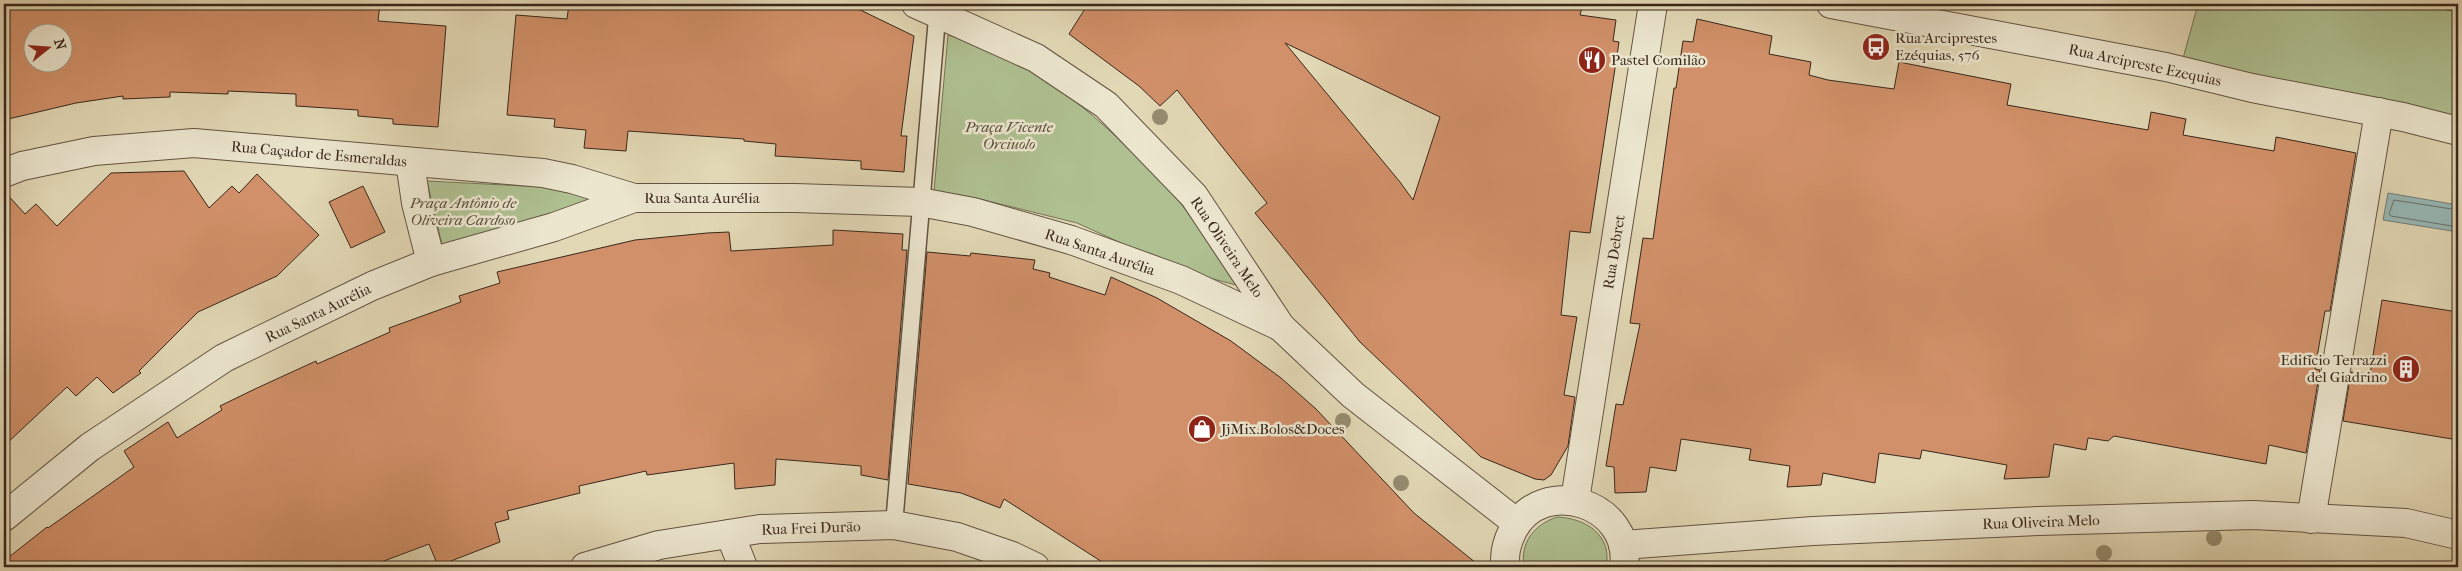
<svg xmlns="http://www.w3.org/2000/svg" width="2462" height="571" viewBox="0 0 2462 571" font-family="'IM FELL French Canon',serif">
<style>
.green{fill:#afc091;stroke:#747456}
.water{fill:#97b8b6;stroke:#717e78}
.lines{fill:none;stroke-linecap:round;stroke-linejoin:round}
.shore{stroke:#687068;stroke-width:1}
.building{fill:#d19069;stroke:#39271b;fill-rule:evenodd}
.lane-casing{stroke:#635342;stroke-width:19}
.street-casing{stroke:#635342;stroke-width:30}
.lane{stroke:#ece6cf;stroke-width:16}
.street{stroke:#ece6cf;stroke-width:28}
.tree{fill:#958c70}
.labels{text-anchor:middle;stroke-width:5;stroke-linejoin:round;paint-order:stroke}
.poi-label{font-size:15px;fill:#39271b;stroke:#ece6cf;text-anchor:start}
.street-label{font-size:15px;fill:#39271b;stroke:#ece6cf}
.park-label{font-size:15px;font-style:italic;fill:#564d38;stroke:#ece6cf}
</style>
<rect width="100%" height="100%" fill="#e2d8b5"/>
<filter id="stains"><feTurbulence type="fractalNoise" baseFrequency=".004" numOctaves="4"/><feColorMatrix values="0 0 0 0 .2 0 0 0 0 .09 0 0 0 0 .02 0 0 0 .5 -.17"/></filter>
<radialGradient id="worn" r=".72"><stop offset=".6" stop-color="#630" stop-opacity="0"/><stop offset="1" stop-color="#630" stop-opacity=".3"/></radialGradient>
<g class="green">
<path d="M2198 4H2413L2458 12V117L2182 62Z"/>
<path d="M948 35C1022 56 1080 100 1134 154 1146 165 1159 176 1169 189 1194 218 1214 254 1236 285L1183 271 1077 223 984 200 934 191Z"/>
<path d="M427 181 563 188 596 202 442 245Z"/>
<path d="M1557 517C1585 518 1613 535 1606 567H1524C1520 542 1534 525 1557 517Z"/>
</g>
<path class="water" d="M2388 193 2458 205V232L2383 220Z"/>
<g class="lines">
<path class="shore" d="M2458 210 2394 200 2389 214 2391 216 2458 227"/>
</g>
<g class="building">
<path d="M4 4H380L378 21 446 26 438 127 393 124V119L358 116V110L296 106V94L228 91V94L170 92V97L123 99V96L76 103 4 120ZM32 32H62V62H32Z"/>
<path d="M569 4 617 8V4H848L914 36 901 136H907L904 172 861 169V161L775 156 776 144 744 141V139L628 131 626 151 584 148 586 130 554 127 555 119 507 115 516 15 567 19Z"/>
<path d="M1088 4H1583L1580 15 1616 20 1613 41 1619 42 1590 233 1570 231 1561 315 1577 317 1564 395 1575 397 1568 446 1551 475 1544 480 1535 479 1481 457 1360 342 1255 213 1267 203 1177 90 1160 106 1139 86 1069 34ZM1285 43 1440 117 1413 200 1400 182Z"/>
<path d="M1697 19 1772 36 1769 54 1811 62 1809 75 1828 80 1894 89 1899 62 2011 84 2007 105 2148 130 2151 112 2186 119 2183 135 2274 151 2276 137 2356 153 2330 311H2325L2315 369 2320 370 2306 453 2269 445 2266 464 2114 436 2108 441 2088 438 2086 450 2054 444 2049 477 2004 479 2007 465 1922 450 1920 459 1879 453 1875 483 1823 473 1821 485 1787 487 1790 466 1749 460 1751 449 1681 439 1676 471 1650 467 1646 492 1615 493 1614 467 1606 466 1616 404 1623 405 1640 324 1630 323 1643 238 1653 239 1674 88H1676L1683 41 1693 42Z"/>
<path d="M184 171 209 208 232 186 239 193 257 174 319 235 277 276 198 312 139 371 141 373 113 393 97 377 76 396 67 387 4 446V191L25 214 36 204 57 226 111 173Z"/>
<path d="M363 186 385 232 351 248 329 202Z"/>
<path d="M833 230 903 234 902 250H907L888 480 861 475V466L776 459 775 485 735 489 734 463 647 475 646 471 579 486 580 493 507 511 509 519 495 523 500 542 438 566 429 544 368 567H4V561L47 527 48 528 134 467 124 451 168 422 177 438 222 410 220 406 257 388 316 361 317 364 390 332 389 328 461 302 459 296 500 283 497 272 635 240 707 233 729 232 731 251 833 245Z"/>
<path d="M927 252 970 256 971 253 1035 260 1033 269 1050 273 1049 277 1105 295 1111 277 1157 298 1231 341 1281 378 1316 409 1414 513 1481 567H1110L1004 499 1000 508 961 493 908 484Z"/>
<path d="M2382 300 2458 312V440L2343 421 2351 372 2370 374Z"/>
</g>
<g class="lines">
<defs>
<path id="lane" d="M894 525 938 6"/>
<g id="street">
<path d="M916 4 1036 58 1106 105 1194 196 1281 327 1353 395 1517 523"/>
<path d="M1831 4 2166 67 2252 88 2403 117 2458 131"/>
<path d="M410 162 416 203 431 262"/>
<path d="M4 173 22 166 94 151 194 143 543 173 572 179 634 198"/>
<path d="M1575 500 1653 4"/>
<path d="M4 517 90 447 224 358 372 286 431 262 554 227 634 198H795L920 202 973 212 1071 240 1181 280 1281 327"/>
<path d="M2311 519 2379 112"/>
<path d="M730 534 743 567"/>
<path d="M1623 545 1813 531 2038 521 2253 515 2406 523 2458 535"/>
<path d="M585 567 659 545 760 529 894 525 957 537 1012 556 1035 567"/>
<path d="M1506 567C1503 554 1507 542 1513 530 1543 474 1633 504 1624 567"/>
</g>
</defs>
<use href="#lane" class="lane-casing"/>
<use href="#street" class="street-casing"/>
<use href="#lane" class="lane"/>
<use href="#street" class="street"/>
</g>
<g class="tree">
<circle cx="1160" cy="117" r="8"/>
<circle cx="1343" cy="421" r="8"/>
<circle cx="1401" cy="483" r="8"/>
<circle cx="2214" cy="538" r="8"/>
<circle cx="2104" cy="553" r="8"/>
</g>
<defs>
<symbol id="bus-disc" viewBox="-11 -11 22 22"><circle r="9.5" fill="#8f2418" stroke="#ece6cf"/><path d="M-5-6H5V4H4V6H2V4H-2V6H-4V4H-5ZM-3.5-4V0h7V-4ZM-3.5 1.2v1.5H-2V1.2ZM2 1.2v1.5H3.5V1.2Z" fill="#fff"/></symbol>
<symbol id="restaurant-disc" viewBox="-11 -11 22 22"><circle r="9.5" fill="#8f2418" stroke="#ece6cf"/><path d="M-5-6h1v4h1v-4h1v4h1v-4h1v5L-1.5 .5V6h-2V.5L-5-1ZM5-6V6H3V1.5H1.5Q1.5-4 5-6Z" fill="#fff"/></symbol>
<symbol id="building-disc" viewBox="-11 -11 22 22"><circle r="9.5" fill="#8f2418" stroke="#ece6cf"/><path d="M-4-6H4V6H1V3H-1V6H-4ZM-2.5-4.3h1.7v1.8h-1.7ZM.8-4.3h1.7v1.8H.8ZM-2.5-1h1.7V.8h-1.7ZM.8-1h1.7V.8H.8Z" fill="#fff"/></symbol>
<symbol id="shop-disc" viewBox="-11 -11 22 22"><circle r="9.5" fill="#8f2418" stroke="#ece6cf"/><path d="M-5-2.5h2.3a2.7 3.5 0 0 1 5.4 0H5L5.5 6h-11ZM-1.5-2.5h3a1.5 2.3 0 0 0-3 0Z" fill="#fff"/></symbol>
</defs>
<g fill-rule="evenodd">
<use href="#bus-disc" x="1860" y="31" width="32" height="32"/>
<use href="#restaurant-disc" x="1576" y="44" width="32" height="32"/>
<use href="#building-disc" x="2390" y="353" width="32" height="32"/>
<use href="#shop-disc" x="1186" y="413" width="32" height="32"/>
</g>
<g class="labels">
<g class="poi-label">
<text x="1895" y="43">Rua Arciprestes<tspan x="1895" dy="17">Ezéquias, 576</tspan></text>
<text x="1611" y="65">Pastel Comilão</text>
<text x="2387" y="365" text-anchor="end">Edifício Terrazzi<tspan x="2387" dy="17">del Giadrino</tspan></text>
<text x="1221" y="434">JjMix.Bolos&amp;Doces</text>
</g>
<g class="street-label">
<text transform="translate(2145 65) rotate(12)" y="5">Rua Arcipreste Ezequias</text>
<text transform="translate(319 154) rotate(5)" y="5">Rua Caçador de Esmeraldas</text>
<text x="702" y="203">Rua Santa Aurélia</text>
<text transform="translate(1227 247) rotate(56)" y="5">Rua Oliveira Melo</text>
<text transform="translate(1100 252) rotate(19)" y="5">Rua Santa Aurélia</text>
<text transform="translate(1614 252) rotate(-81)" y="5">Rua Debret</text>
<text transform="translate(318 313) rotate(-26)" y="5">Rua Santa Aurélia</text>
<text transform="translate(2041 522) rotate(-2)" y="5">Rua Oliveira Melo</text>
<text transform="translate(811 528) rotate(-2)" y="5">Rua Frei Durão</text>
</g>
<g class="park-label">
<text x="1009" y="132">Praça Vicente<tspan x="1009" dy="17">Orciuolo</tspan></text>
<text x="463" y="208">Praça Antônio de<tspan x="463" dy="17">Oliveira Cardoso</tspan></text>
</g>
</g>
<rect width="2462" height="571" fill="none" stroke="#e2d8b5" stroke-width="20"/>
<rect x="5" y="5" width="2452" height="561" fill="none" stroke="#39271b" stroke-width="2.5"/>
<rect x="10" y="10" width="2442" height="551" fill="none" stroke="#39271b"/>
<g transform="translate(48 48) rotate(73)"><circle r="24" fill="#ece6cf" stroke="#a49a87"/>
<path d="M0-4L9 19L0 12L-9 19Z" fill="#8f2418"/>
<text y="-8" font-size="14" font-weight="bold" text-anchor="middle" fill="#39271b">N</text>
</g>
<rect width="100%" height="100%" filter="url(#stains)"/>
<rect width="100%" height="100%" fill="url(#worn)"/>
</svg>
